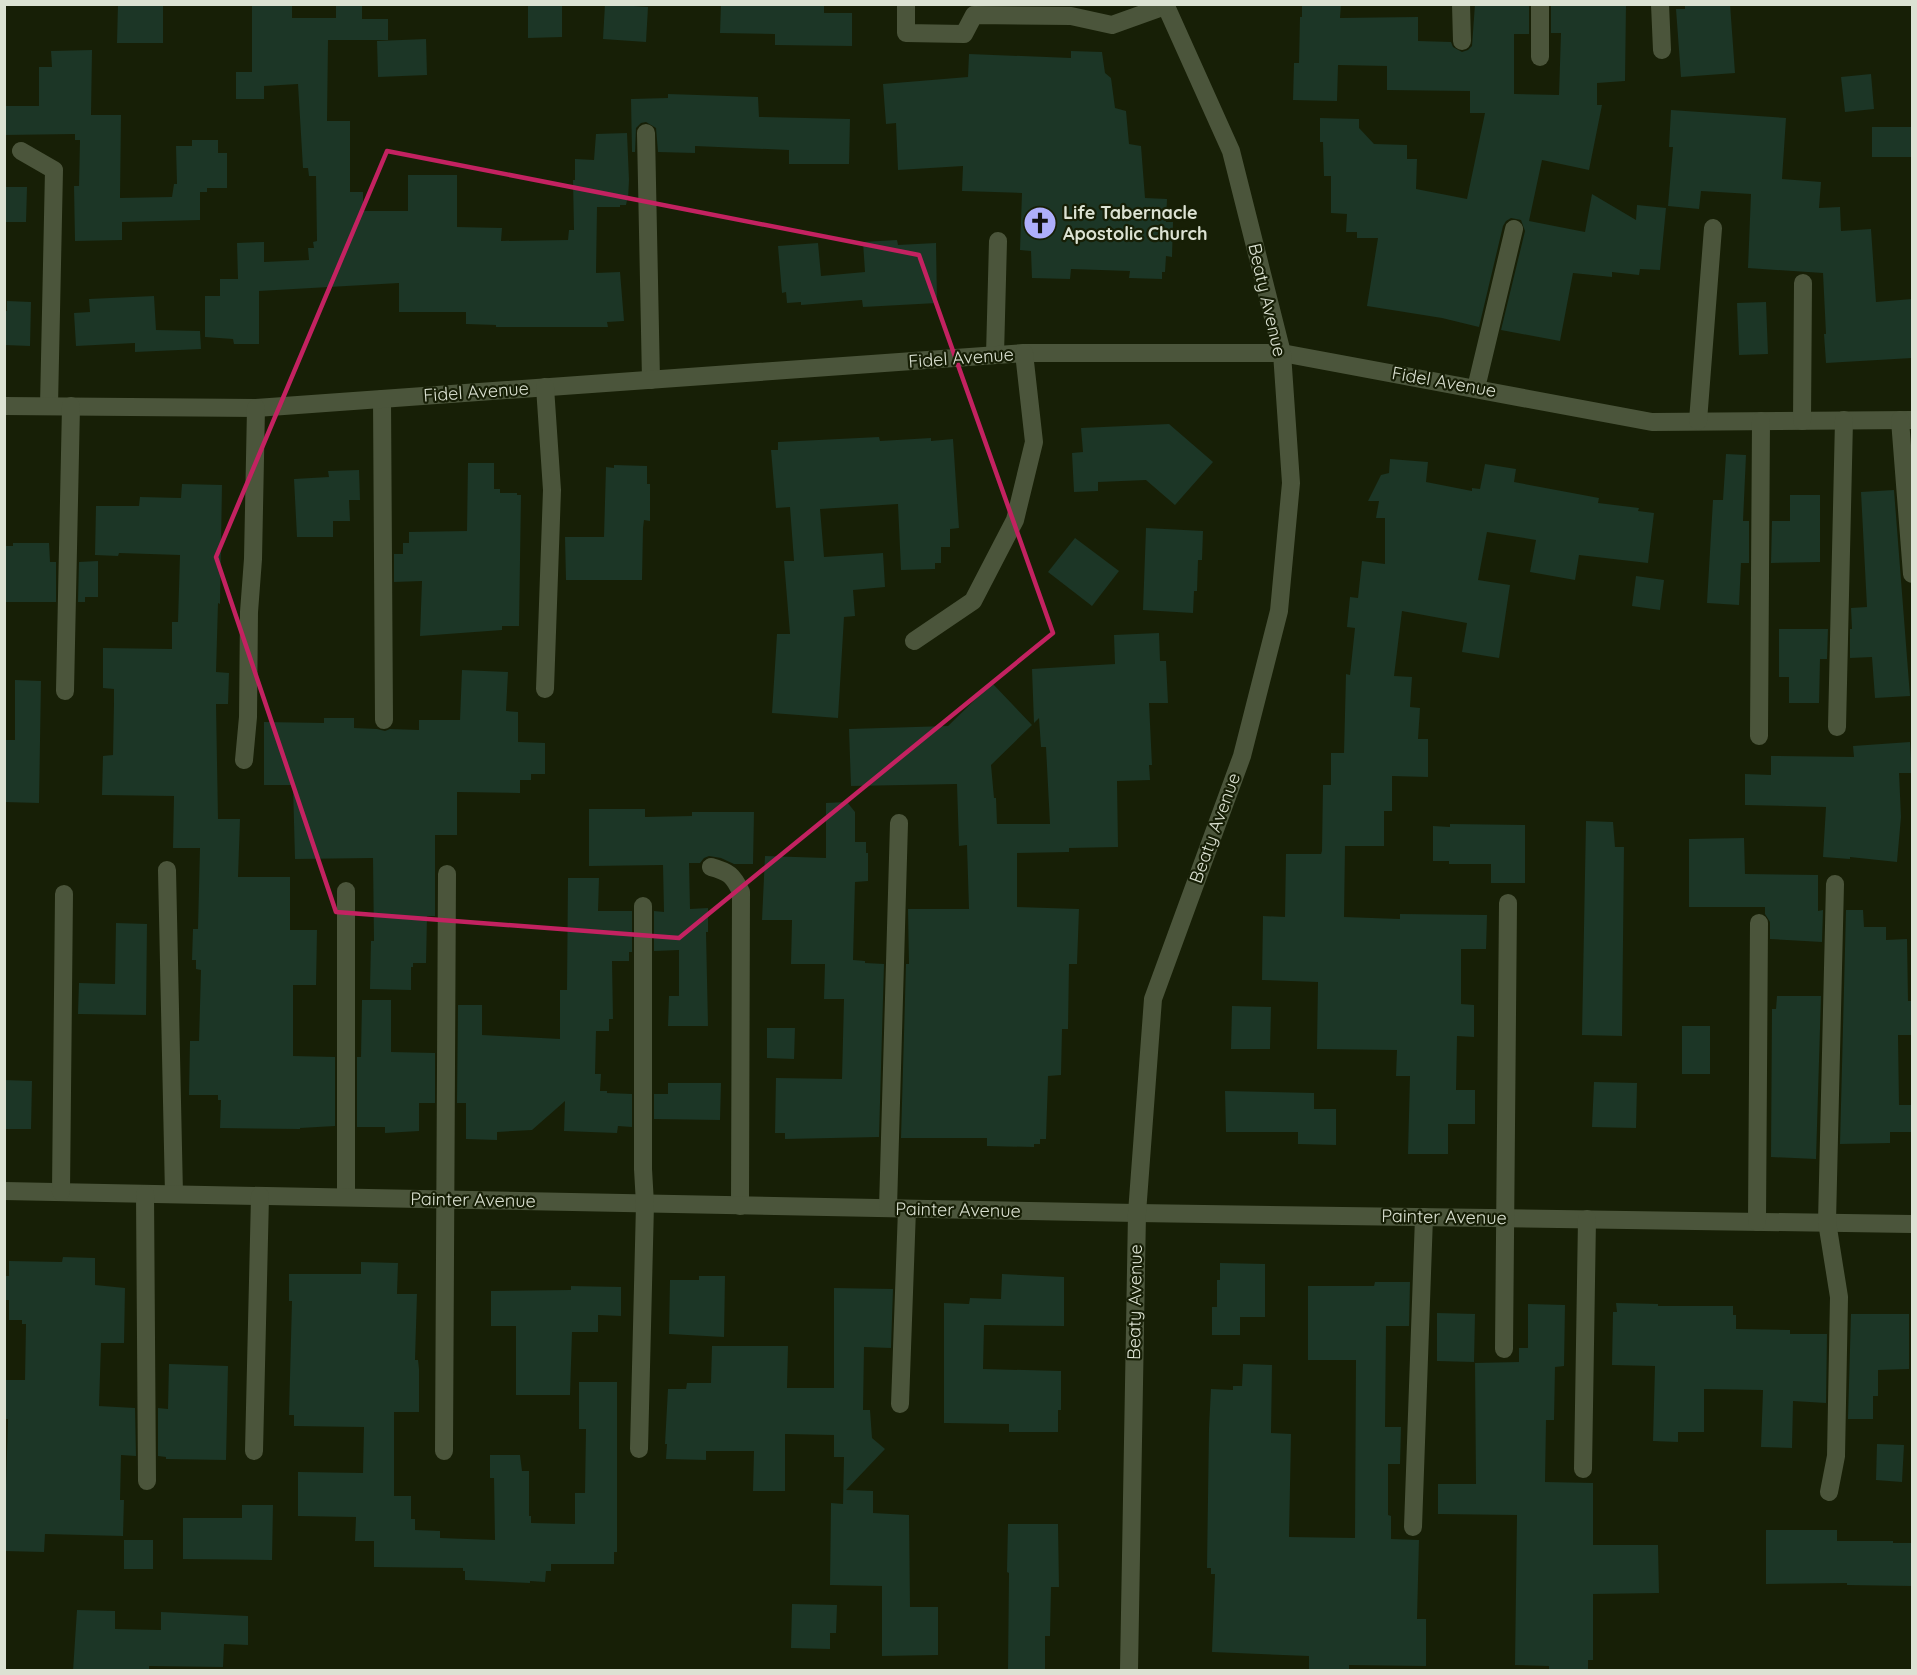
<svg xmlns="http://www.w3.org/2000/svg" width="1917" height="1675" viewBox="0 0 1917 1675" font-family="Quicksand,sans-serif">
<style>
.building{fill:#1c3626}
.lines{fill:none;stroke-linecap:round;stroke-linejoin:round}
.minor{stroke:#4b553b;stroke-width:18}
.marked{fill:none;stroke:#c32261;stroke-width:4.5;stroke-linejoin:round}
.labels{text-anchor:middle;stroke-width:4.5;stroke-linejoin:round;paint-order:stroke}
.poi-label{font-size:18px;font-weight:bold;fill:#dce2d3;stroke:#171f06;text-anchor:start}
.street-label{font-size:18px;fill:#dce2d3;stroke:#171f06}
</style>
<rect width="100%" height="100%" fill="#171f06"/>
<g class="building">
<path d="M118 4H163V43H117Z"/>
<path d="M252 4H292V18H336V4H362V19H388V40H328L327 121H350V192H363V211H408V175H457V227L502 228 501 241 568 240 569 230H574L573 180H575V159L594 160 596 134 627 133 629 180 628 200H627L626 205H620V207H597L596 273 620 272 624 321 607 322 608 327H496V325L466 324V312H399V283L259 291V344H234L233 339 205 337V296H220V279H238L237 243 264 242V262L309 260 308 248H314L313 242 317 241 316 176H309L308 168H303L298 84 264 86V99H236V72H252Z"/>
<path d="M528 4H562V37L528 38Z"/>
<path d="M605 4 648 7 646 42 603 39Z"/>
<path d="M721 4H824V13H852V46L775 45V34L720 33Z"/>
<path d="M1302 4H1341L1340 18 1418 17V41L1451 42 1453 47 1462 52 1468 50 1472 46 1475 4H1529V34H1514V94L1559 95 1561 33H1551V4H1626L1625 81 1597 83V105H1602L1589 170 1542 160 1529 221 1585 232 1592 194 1636 220 1637 205 1666 208 1660 270 1640 269 1639 275 1612 272V277L1573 273 1560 341 1501 330 1525 231 1521 220 1511 218 1506 221 1503 226 1479 327 1442 318 1367 306 1378 238H1357V232H1346L1347 214 1331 213V176H1324L1323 142H1320V118L1359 119V128L1374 144 1407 145V159H1417L1416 189 1467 199 1485 113H1470V91L1387 90V66L1338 65 1337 101 1293 100 1294 63H1299L1300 17H1302Z"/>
<path d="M1685 4H1730L1735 73 1681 77 1676 9H1685Z"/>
<path d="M426 39 427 75 378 77 377 41Z"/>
<path d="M92 50 91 115H121L120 198 172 197 174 184H177L176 146H192V140H218V153H227V188H207V192H200V220L122 222V240L75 241 74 186H79L80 140H75V134L4 135V106H39V67H52L51 51Z"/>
<path d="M1071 51 1102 52 1105 73 1111 78 1115 108 1126 111 1129 144 1141 146 1145 198 1167 199 1166 222H1173L1172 257 1166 256 1165 272H1162V279L1129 278 1130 271 1071 269 1070 279 1032 278 1031 251 1020 250 1022 193 962 191 963 166 898 170 896 123 886 124 883 84 968 77 969 54 1071 58Z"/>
<path d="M1871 74 1874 109 1845 112 1841 77Z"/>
<path d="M668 94 758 97 759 117 850 119 849 164H789V150L695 146V153L658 152 656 128 646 122 641 123 636 128 635 152H632L631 99 668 98Z"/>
<path d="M1671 110 1786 118 1782 179 1821 182 1819 208 1840 207 1841 231 1871 229 1876 302 1912 299V358L1826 363 1824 334H1826L1823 273 1748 268 1751 194 1701 191 1699 209 1668 206 1673 147H1669Z"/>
<rect x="1872" y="127" width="40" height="30"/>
<path d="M4 187H27L26 222H4Z"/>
<path d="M897 240 898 245 936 243 937 303 863 307 862 300 801 305V302L787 303 786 292 782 293 778 246 818 243 821 276 865 272 863 242Z"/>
<path d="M154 296 156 330 200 331 201 349 135 352V343L76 346 74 313 90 312 89 299Z"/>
<path d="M7 301 31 302 30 346 4 345V311H7Z"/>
<path d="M1766 302 1768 354 1739 355 1737 303Z"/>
<path d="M1169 424 1213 462 1175 505 1146 480 1098 482V491L1074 492 1072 453 1083 452 1081 428Z"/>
<path d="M879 437 880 441 931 438V441L953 439 959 528 950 529V547H941V563H935V569L901 570 898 504 820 509 824 557 883 553 885 587 853 590 855 616 844 617 838 718 772 713 777 634H790L784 561H794L790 507 776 508 771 450H778V442Z"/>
<path d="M1726 454 1746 455 1743 521H1749V563H1741L1739 605 1707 603 1713 500H1723Z"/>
<path d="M1390 459 1428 462 1426 482 1472 491V488L1480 489 1485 464 1516 469 1514 482 1599 498 1598 503 1639 508 1638 511 1654 513 1648 563 1579 555 1575 580 1530 572 1536 540 1487 532 1478 580 1510 585 1499 658 1462 652 1467 623 1402 611 1394 676 1412 677 1410 707 1420 708 1418 739H1428V777L1392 776V811H1384V846H1345L1344 917 1400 919V914L1487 915 1486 949H1461V1004L1474 1005V1037L1457 1036 1456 1090H1475V1124H1448V1154H1408L1410 1076H1396L1397 1050 1317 1049 1318 982 1262 980 1263 916 1285 917 1286 854H1321L1322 851 1323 785H1331V753H1344L1346 674 1350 675 1355 628 1347 627 1350 597 1358 598 1362 561 1385 564V518H1376L1379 501H1368L1381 475 1389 473Z"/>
<path d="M468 463H494V489H500V493H517V495H521L519 626H502V630L420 636 422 581 394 582V554H403V543H409V532L467 531Z"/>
<path d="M614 465 647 466V484H650V521L644 520 643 528 642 580H566L565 537H604L606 467 614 468Z"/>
<path d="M359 470 360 500H349L350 521H333V537H297L294 479 329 477 328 471Z"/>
<path d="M182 484 222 485 220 604 218 603 216 672 229 673 228 704H216L218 819H240L238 877H290V930H317L316 985H293V1056L335 1057V1126L300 1128V1129L220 1128 221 1100H218V1095H189L190 1041H199L201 970 196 969V960H192L193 929H198L200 848H173L174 796 102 795 103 756 113 755 114 703V689L103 688V648L172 649V622H178L180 555 119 553 118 556 95 555 96 506H139L140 497 181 498Z"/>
<path d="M1894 490 1910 696 1875 698 1872 657 1850 658V629H1852L1851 608 1867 607 1861 492Z"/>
<path d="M1790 495H1820V562L1771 563 1772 521H1790Z"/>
<path d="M1146 528 1203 531 1202 560H1198L1197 591H1194L1193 613 1143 610Z"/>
<path d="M1075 538 1119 571 1092 606 1048 572Z"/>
<path d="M13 543H49L50 562H56V602H4V546H13Z"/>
<path d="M98 561V597H85V602H78L79 562Z"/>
<path d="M1636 576 1664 580 1660 610 1632 606Z"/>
<path d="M1779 629H1828L1827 659H1820L1819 703H1789V677H1779Z"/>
<path d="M1159 633 1160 661H1166L1168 703H1149L1152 765H1149L1150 780 1117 781 1118 847 1069 848V852L1017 853V907L1079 909 1077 964H1069L1068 1029H1062L1061 1075 1048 1076 1046 1139H1040V1144H1034V1147L987 1146V1138H901L906 964H909L908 909H969L967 845 959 846 957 784 851 786 849 729 948 726 992 683 1032 725 991 765 994 798H996L997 824H1050L1046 747H1041L1039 718 1034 723 1032 669 1115 664 1114 635Z"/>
<path d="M462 670 508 672 506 711 518 712V742L545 743V774H531V780H520V793L457 792V835H435V916H427L426 963H413V967H411V990L370 989 371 941H374L373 858 295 859 293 785H264V722L324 723V718H354V728L377 729 385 731 390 729 419 730V720H460Z"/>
<path d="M15 680 41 681 39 803 4 802V740H15Z"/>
<path d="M1910 742 1912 773H1899L1901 817 1897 862 1850 857V859L1823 857 1826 807 1745 805V774L1771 775V756L1854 757 1853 746Z"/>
<path d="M847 802 855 812V842H866V853H868V881L855 882 853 960 865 961V963L884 964 879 1137 785 1139V1133H775L776 1078 842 1079 844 999H824L825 964H791L792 920H762L765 856 826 858V803Z"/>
<path d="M589 809H645V817L692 816V812H754L753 864H734L721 858 709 856 704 858 700 863H689L690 909 708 908V932H706L708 1026H668L669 996H679V950L654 951V911L664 912 663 865 589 866Z"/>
<path d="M1586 821 1613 822 1615 847H1624L1622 1036 1582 1035Z"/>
<path d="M1450 824 1525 825V883H1491V864H1449V861H1433V826L1450 827Z"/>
<path d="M1744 838 1745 874 1818 875V911L1823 910 1822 942 1770 939V922L1765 914V907H1689V839Z"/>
<path d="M568 878H599L598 911H632V952H629V961H612L613 1019H609V1031H596L595 1074H601L600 1091H607V1093L632 1094V1127L618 1126 617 1133 564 1131 565 1101 532 1130 497 1132V1140L466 1139V1103H457L458 1005H482V1035L560 1039V990H567Z"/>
<path d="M1846 910H1863L1864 927H1886V940L1907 939 1908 1001H1912V1035H1898L1899 1105H1912V1132H1890V1143L1840 1144Z"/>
<path d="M116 923 147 924 146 1015 78 1014 79 983 115 984Z"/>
<path d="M1777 996H1821L1816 1159 1771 1157 1772 1009H1776Z"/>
<path d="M362 1000H391V1052L435 1053V1103H419V1131L385 1133V1127H357V1057H361Z"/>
<path d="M1232 1006 1271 1007 1270 1049H1231Z"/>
<rect x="1682" y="1026" width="28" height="48"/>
<path d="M767 1028H795L794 1059 767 1058Z"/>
<path d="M4 1080 32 1081 31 1129H4Z"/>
<path d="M1594 1082 1637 1083 1636 1128 1592 1127Z"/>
<path d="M668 1083H721L720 1120 654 1119V1094H668Z"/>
<path d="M1225 1091 1314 1093V1109H1336V1145L1298 1144V1132H1226Z"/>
<path d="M63 1257 95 1258V1285L125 1288 124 1343H101L99 1406 135 1408 136 1456 121 1455 120 1500H124L123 1536 45 1534 44 1552 4 1551 8 1419H4V1380H25L26 1324H22V1320H9V1300H4V1276H9V1261L62 1262Z"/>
<path d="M361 1262 398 1263 397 1294H417L415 1360H418L419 1369V1412H394V1496H411V1519H415V1530L440 1531V1538L495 1540 494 1478H490V1455H520L522 1471H529V1516H531V1523L575 1524V1493H585L586 1429H579V1382H617V1552H614V1564H551V1571H546L545 1582 530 1581V1583L465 1580V1571H463V1568L374 1567V1541H355L356 1517 298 1516V1472L363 1473 364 1427 294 1426V1415H289L292 1301H289V1274H361Z"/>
<path d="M1220 1263 1265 1264V1317H1240V1335H1212V1307H1217V1280H1220Z"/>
<path d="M1002 1274 1064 1277V1326L984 1325 983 1369 1061 1371V1410H1058V1432H1009V1424L944 1423V1303L969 1304 970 1298 1001 1299Z"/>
<path d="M699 1276H725L724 1337 669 1334 670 1280H699Z"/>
<path d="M1375 1282H1410L1409 1326H1386L1385 1427H1401L1400 1464H1388V1515L1391 1516V1539L1419 1540 1417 1619H1426V1666L1349 1665V1671H1309V1656L1212 1652 1215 1574H1211V1568H1207L1209 1428 1211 1389 1233 1390V1386H1242L1243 1364 1272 1365 1271 1433 1291 1434 1289 1537 1355 1538 1356 1360H1308V1286H1374Z"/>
<path d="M571 1286 621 1287V1316L598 1315V1332H572L570 1395H516V1326H491V1291L571 1290Z"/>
<path d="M834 1288 893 1289 891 1348 864 1347 863 1410H870L872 1438 885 1449 846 1490 873 1491V1513L909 1515 910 1607H938V1655L882 1656V1586L830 1585 831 1503 843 1504 844 1457H834V1435L785 1434V1491H753L754 1451H706V1460L666 1459 667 1444H665L668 1389H686L687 1383H711L712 1346H788L787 1388H834Z"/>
<path d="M1616 1303 1658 1304V1306H1733V1315H1736V1329L1790 1330V1334H1827L1826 1403 1793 1401 1792 1448 1761 1447 1763 1390 1704 1389V1432H1678V1442L1653 1441 1655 1366 1612 1365 1613 1312H1617Z"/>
<path d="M1528 1304 1565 1305 1564 1366 1555 1367 1554 1420H1546L1545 1482 1593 1483V1545H1658L1659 1593 1593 1594V1660H1588V1671H1549V1666L1515 1665 1517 1515 1438 1514V1484H1476L1475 1363 1519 1362V1348H1528Z"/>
<path d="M1437 1313 1475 1314 1474 1362 1437 1361Z"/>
<path d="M1851 1314H1909V1369L1878 1370V1396H1873V1419H1848Z"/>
<path d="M169 1364 228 1366 226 1460 166 1459V1457L158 1456V1408L168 1409Z"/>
<path d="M1877 1444 1904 1445 1902 1482 1876 1480Z"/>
<path d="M242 1505H273L272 1560 183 1559V1518H242Z"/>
<path d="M1008 1524H1058L1059 1587H1051L1050 1636H1045V1671H1008L1009 1573 1007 1572Z"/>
<path d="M1766 1530H1837V1541H1893V1543H1912V1586L1847 1585V1583L1766 1584Z"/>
<rect x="124" y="1540" width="29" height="29"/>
<path d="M792 1604 837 1605 836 1633H830V1649L791 1648Z"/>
<path d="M77 1610 115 1611V1629L161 1630V1612L248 1616V1645L224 1644 223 1667 149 1666V1670L73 1671Z"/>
</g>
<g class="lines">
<g class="minor">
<path d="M906 4V33L964 34 974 15 1071 16 1112 25 1165 6"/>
<path d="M1461 4 1462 41"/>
<path d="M1660 4 1662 50"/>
<path d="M1540 57V4"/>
<path d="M646 133 651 380"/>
<path d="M21 151 54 170 49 406"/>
<path d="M995 355 998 241"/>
<path d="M1476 388 1514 229"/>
<path d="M382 399 384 720"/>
<path d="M4 406 256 408 1024 353H1282L1652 422 1912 420"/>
<path d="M1900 420 1912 574"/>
<path d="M1698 421 1713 228"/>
<path d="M1802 421 1803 283"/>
<path d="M914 641 973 601 1015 520 1034 442 1024 353"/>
<path d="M545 689 552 490 545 387"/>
<path d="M65 691 71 406"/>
<path d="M1837 727 1844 420"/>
<path d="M1759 736 1761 421"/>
<path d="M244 760 248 717 249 612 253 559 256 408"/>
<path d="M711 867C729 872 733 875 741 892L740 1206"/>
<path d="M167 870 174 1194"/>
<path d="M346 891V1197"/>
<path d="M4 1191 1137 1213 1912 1224"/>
<path d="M61 1192 64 894"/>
<path d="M145 1194 147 1481"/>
<path d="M888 1208 899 823"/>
<path d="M1757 1222 1759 923"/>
<path d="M1504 1349 1508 903"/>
<path d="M900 1404 907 1209"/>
<path d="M639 1449 645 1204 643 1169V906"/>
<path d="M254 1451 260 1196"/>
<path d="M444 1451 447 874"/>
<path d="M1583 1469 1587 1219"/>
<path d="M1829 1492 1836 1456 1839 1297 1827 1222 1835 884"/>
<path d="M1413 1527 1424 1217"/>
<path d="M1129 1670 1137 1213 1153 999 1242 756 1279 611 1291 483 1282 353 1231 151 1165 4"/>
</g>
</g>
<path class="marked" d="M387 151 919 255 1053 633 679 938 336 912 216 557Z"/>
<defs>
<symbol id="church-disc" viewBox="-11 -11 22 22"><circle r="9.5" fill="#aeaefb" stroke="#171f06"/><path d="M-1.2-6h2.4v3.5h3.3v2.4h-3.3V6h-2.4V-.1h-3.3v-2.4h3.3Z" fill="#111"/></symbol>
</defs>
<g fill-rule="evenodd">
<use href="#church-disc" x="1021" y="204" width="38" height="38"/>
</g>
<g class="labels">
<g class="poi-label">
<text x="1063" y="219">Life Tabernacle<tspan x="1063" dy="21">Apostolic Church</tspan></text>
</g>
<g class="street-label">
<text transform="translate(1267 300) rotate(77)" y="6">Beaty Avenue</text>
<text transform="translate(961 358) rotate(-4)" y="6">Fidel Avenue</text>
<text transform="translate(1444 382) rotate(10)" y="6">Fidel Avenue</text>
<text transform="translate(476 392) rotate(-4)" y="6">Fidel Avenue</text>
<text transform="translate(1215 828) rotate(-70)" y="6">Beaty Avenue</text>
<text transform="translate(473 1200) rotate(1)" y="6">Painter Avenue</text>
<text transform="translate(958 1210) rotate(1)" y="6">Painter Avenue</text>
<text transform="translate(1444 1217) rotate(1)" y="6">Painter Avenue</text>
<text transform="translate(1135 1302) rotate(-89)" y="6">Beaty Avenue</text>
</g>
</g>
<rect width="1917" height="1675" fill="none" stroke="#dce2d3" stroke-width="12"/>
</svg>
